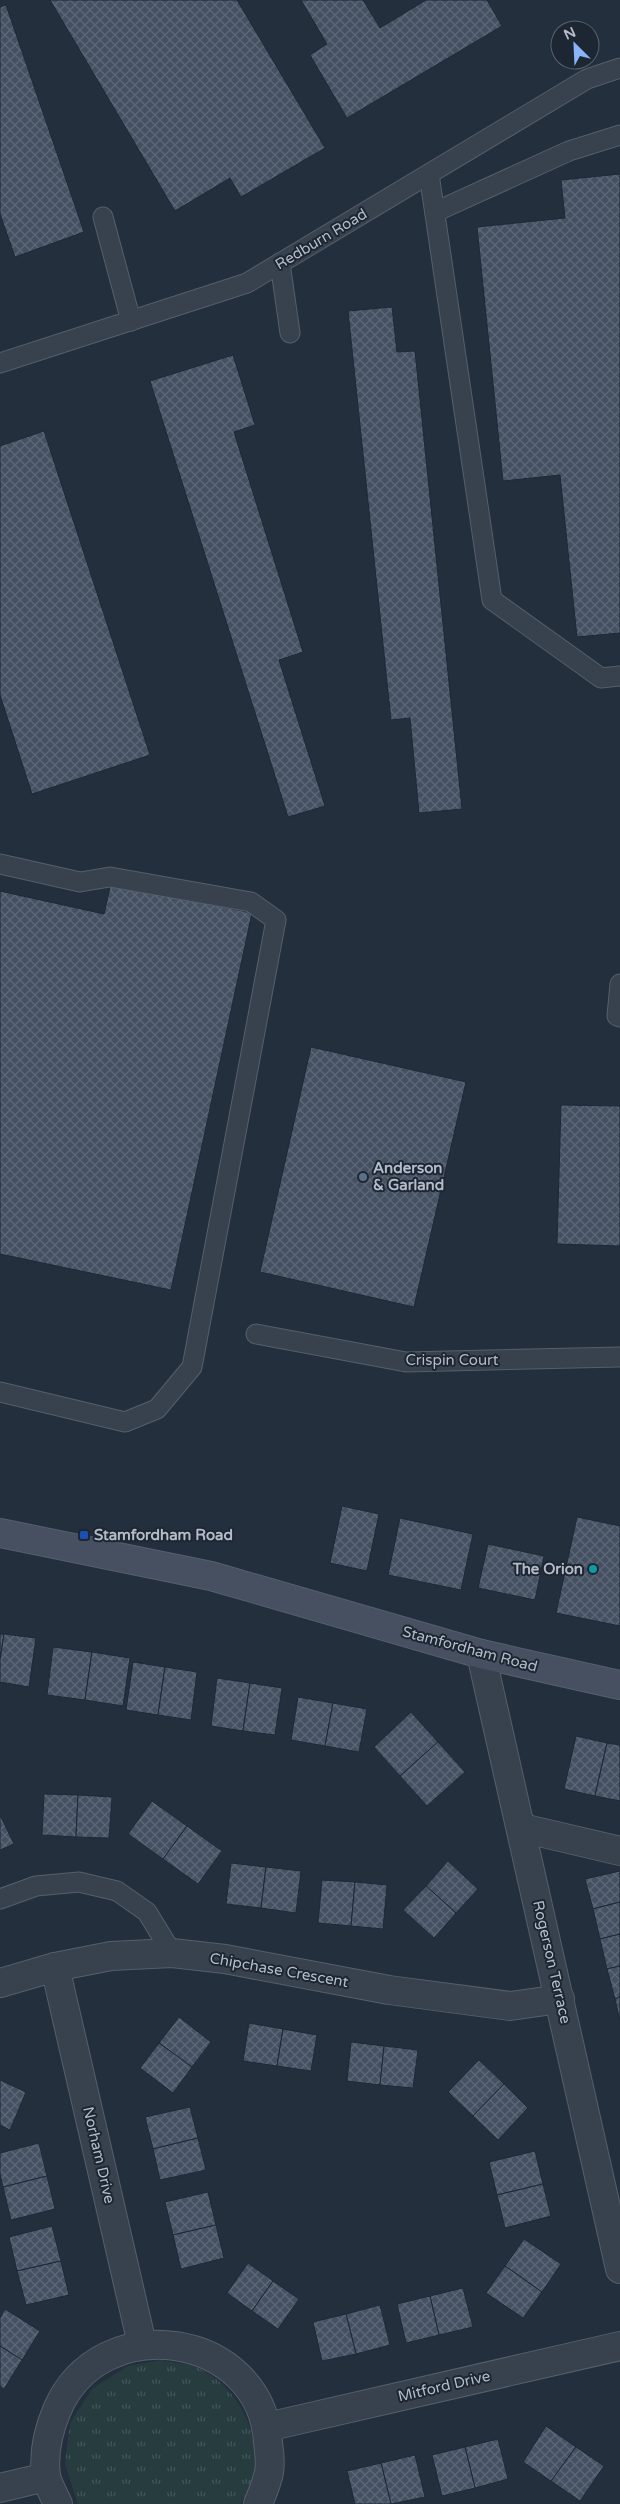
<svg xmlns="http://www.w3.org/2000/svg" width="620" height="2504" viewBox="0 0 620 2504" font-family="'Varela Round',sans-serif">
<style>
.grass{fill:url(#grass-tufts)}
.building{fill:url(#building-cross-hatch);stroke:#1f2835}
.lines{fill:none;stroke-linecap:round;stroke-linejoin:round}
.lane-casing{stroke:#565f6c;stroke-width:21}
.street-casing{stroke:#565f6c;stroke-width:30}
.secondary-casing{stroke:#565f6c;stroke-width:30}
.lane{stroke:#38414e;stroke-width:19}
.street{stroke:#38414e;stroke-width:28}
.secondary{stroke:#465061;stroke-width:28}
.service-dot{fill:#5c6f8a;stroke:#1d2633;stroke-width:2}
.transit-dot{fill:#1a4fb4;stroke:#1d2633;stroke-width:2}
.culture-dot{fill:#0f9aa8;stroke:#1d2633;stroke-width:2}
.labels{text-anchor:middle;stroke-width:4;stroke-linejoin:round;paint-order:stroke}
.street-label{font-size:15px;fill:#b4bcc9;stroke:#1d2633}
.poi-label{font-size:15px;font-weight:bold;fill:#b4bcc9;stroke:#1d2633;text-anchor:start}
</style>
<defs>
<pattern id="grass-tufts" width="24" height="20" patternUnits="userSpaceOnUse" patternTransform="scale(1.25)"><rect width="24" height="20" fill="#263c3f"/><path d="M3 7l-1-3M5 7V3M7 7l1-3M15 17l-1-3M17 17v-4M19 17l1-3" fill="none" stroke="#435659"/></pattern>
<pattern id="building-cross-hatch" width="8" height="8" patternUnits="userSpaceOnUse" patternTransform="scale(1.25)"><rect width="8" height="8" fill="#455162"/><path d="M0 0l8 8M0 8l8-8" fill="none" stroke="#5d6877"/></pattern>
</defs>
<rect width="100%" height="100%" fill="#242f3e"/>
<path class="grass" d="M162 2360C173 2363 186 2363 196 2367 239 2385 265 2439 252 2483 250 2490 244 2497 241 2504H78L65 2464 70 2423 93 2388 128 2366Z"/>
<g class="building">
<path d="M50 0H237L325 148 241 197 230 178 175 211Z"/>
<path d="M301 0H363L380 28 426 0H487L502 26 347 118 310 55 327 44Z"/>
<path d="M6 5 84 232 15 257 0 214V7Z"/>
<path d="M620 174V633L577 637 560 475 503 481 477 227 565 218 561 180Z"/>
<path d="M392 307 397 352 415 351 462 809 419 813 410 718 391 720 348 311Z"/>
<path d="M233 355 255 425 234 432 303 652 279 660 325 806 288 817 150 381Z"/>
<path d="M44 431 150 755 32 794 0 695V446Z"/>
<path d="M111 883 252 913 171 1290 0 1254V891L104 914Z"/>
<path d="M311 1047 466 1082 414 1307 260 1272Z"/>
<path d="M561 1105 620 1106V1246L557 1244Z"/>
<path d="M342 1506 379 1514 367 1571 330 1563Z"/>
<path d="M577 1517 620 1526V1626L556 1613Z"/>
<path d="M400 1518 473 1534 461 1590 388 1575Z"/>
<path d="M488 1544 544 1556 535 1600 478 1588Z"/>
<path d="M0 1634H4L0 1660Z"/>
<path d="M4 1634 36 1638 29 1687 0 1682V1660Z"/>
<path d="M53 1647 92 1652 85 1700 47 1695Z"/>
<path d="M92 1652 130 1658 123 1706 85 1700Z"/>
<path d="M133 1662 165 1667 158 1715 126 1710Z"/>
<path d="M165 1667 197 1672 191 1720 158 1715Z"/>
<path d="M217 1678 250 1683 243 1731 211 1726Z"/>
<path d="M250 1683 282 1688 275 1735 243 1731Z"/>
<path d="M298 1697 333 1703 325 1746 291 1740Z"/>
<path d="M333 1703 367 1709 359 1752 325 1746Z"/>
<path d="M411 1712 438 1742 400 1776 374 1747Z"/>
<path d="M576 1736 607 1743 595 1796 564 1789Z"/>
<path d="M438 1742 465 1772 427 1806 400 1776Z"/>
<path d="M607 1743 620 1745V1801L595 1796Z"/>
<path d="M44 1794 78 1795 76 1837 42 1835Z"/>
<path d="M78 1795 112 1797 109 1838 76 1837Z"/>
<path d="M152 1801 187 1826 163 1859 128 1834Z"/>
<path d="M0 1815 14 1844 0 1850Z"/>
<path d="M187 1826 222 1851 198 1884 163 1859Z"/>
<path d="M448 1861 478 1889 456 1913 426 1886Z"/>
<path d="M231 1863 266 1867 261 1908 226 1904Z"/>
<path d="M266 1867 301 1871 296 1913 261 1908Z"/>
<path d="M620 1871V1902L593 1909 585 1879Z"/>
<path d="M322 1880 355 1882 351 1926 318 1923Z"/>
<path d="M355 1882 387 1885 383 1929 351 1926Z"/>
<path d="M426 1886 456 1913 434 1938 403 1910Z"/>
<path d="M620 1902V1934L600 1939 593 1909Z"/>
<path d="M620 1934V1966L607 1969 600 1939Z"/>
<path d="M620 1966V1997L615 1999 607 1969Z"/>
<path d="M620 1997V2021L615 1999Z"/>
<path d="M179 2017 211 2042 192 2067 159 2043Z"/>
<path d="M249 2023 283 2029 277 2066 243 2061Z"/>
<path d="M283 2029 317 2035 311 2071 277 2066Z"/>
<path d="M351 2042 384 2046 380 2085 347 2081Z"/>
<path d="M159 2043 192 2067 173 2093 140 2068Z"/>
<path d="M384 2046 418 2050 413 2088 380 2085Z"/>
<path d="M479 2060 504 2084 473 2116 448 2092Z"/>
<path d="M0 2080 26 2092 10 2130 0 2125Z"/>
<path d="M504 2084 528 2108 498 2140 473 2116Z"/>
<path d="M190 2107 198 2138 153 2149 145 2117Z"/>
<path d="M198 2138 206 2170 160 2180 153 2149Z"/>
<path d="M39 2143 47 2176 3 2187 0 2174V2153Z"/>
<path d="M535 2151 543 2184 497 2195 489 2162Z"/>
<path d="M47 2176 55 2209 11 2220 3 2187Z"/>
<path d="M543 2184 551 2216 505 2228 497 2195Z"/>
<path d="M208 2192 216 2225 173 2235 165 2202Z"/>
<path d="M216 2225 224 2258 181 2269 173 2235Z"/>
<path d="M52 2226 61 2261 17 2271 9 2237Z"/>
<path d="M524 2239 561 2264 542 2292 505 2266Z"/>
<path d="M61 2261 69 2295 26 2305 17 2271Z"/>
<path d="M248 2263 273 2281 252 2311 227 2293Z"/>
<path d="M505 2266 542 2292 523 2318 486 2293Z"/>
<path d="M273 2281 299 2299 278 2329 252 2311Z"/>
<path d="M463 2288 473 2327 439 2335 430 2296Z"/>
<path d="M430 2296 439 2335 406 2343 397 2304Z"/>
<path d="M380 2305 390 2345 356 2354 346 2314Z"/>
<path d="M5 2309 40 2331 22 2360 0 2346V2318Z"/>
<path d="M346 2314 356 2354 322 2361 313 2322Z"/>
<path d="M0 2346 22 2360 4 2389 0 2386Z"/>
<path d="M546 2426 576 2447 551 2481 523 2462Z"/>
<path d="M498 2439 508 2479 475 2488 465 2447Z"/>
<path d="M465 2447 475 2488 442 2496 432 2455Z"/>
<path d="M576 2447 604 2466 580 2501 551 2481Z"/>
<path d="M415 2455 425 2497 391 2504 381 2463Z"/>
<path d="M381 2463 391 2504H355L347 2471Z"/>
</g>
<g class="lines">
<defs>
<g id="lane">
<path d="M429 174 492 600 601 678 620 676"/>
<path d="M435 212 569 151 620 135"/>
<path d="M103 217 131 321"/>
<path d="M280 263 290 333"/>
<path d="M0 363 247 283 587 79 620 68"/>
<path d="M0 864 80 882 110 877 251 902 276 920 192 1367 157 1409 125 1422 0 1392"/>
<path d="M620 984 617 1016 620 1017"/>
<path d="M256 1334 406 1362 620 1357"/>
<path d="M0 1899 36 1886 79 1882 117 1891 147 1912 172 1953"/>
</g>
<g id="street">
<path d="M481 1654 620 2269"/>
<path d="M522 1828 620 1851"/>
<path d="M55 1967 142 2344"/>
<path d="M0 1983 55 1967 111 1956 172 1953 225 1959 389 1990 510 2006 560 1999"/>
<path d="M267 2427 620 2346"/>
<path d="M0 2488 46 2477"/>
<path d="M58 2504C54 2495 48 2485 46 2476 43 2452 48 2431 57 2410 100 2308 261 2331 268 2442 269 2451 271 2463 269 2472 267 2483 262 2494 258 2504"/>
</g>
<path id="secondary" d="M0 1533 211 1576 481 1654 620 1685"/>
</defs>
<use href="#lane" class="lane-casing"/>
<use href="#street" class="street-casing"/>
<use href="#secondary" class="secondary-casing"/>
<use href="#lane" class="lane"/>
<use href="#street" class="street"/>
<use href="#secondary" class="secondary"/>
</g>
<circle class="service-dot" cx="363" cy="1177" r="5"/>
<rect class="transit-dot" x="79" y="1530" width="10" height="10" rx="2.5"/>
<circle class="culture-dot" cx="593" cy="1569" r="5"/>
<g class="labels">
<g class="street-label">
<text transform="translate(321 239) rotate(-31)" y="5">Redburn Road</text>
<text x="452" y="1365">Crispin Court</text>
<text transform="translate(470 1649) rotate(15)" y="5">Stamfordham Road</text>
<text transform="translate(552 1962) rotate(77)" y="5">Rogerson Terrace</text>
<text transform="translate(279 1970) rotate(10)" y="5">Chipchase Crescent</text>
<text transform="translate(99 2155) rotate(77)" y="5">Norham Drive</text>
<text transform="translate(444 2386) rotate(-13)" y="5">Mitford Drive</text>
</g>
<g class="poi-label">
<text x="373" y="1173">Anderson<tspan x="373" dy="17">&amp; Garland</tspan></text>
<text x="94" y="1540">Stamfordham Road</text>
<text x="583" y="1574" text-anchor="end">The Orion</text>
</g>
</g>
<g transform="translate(575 45) rotate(336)"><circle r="24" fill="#1d2633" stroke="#59626f"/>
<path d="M0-4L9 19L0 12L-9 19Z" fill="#8ab4f8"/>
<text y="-8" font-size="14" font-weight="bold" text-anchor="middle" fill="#b4bcc9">N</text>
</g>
</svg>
